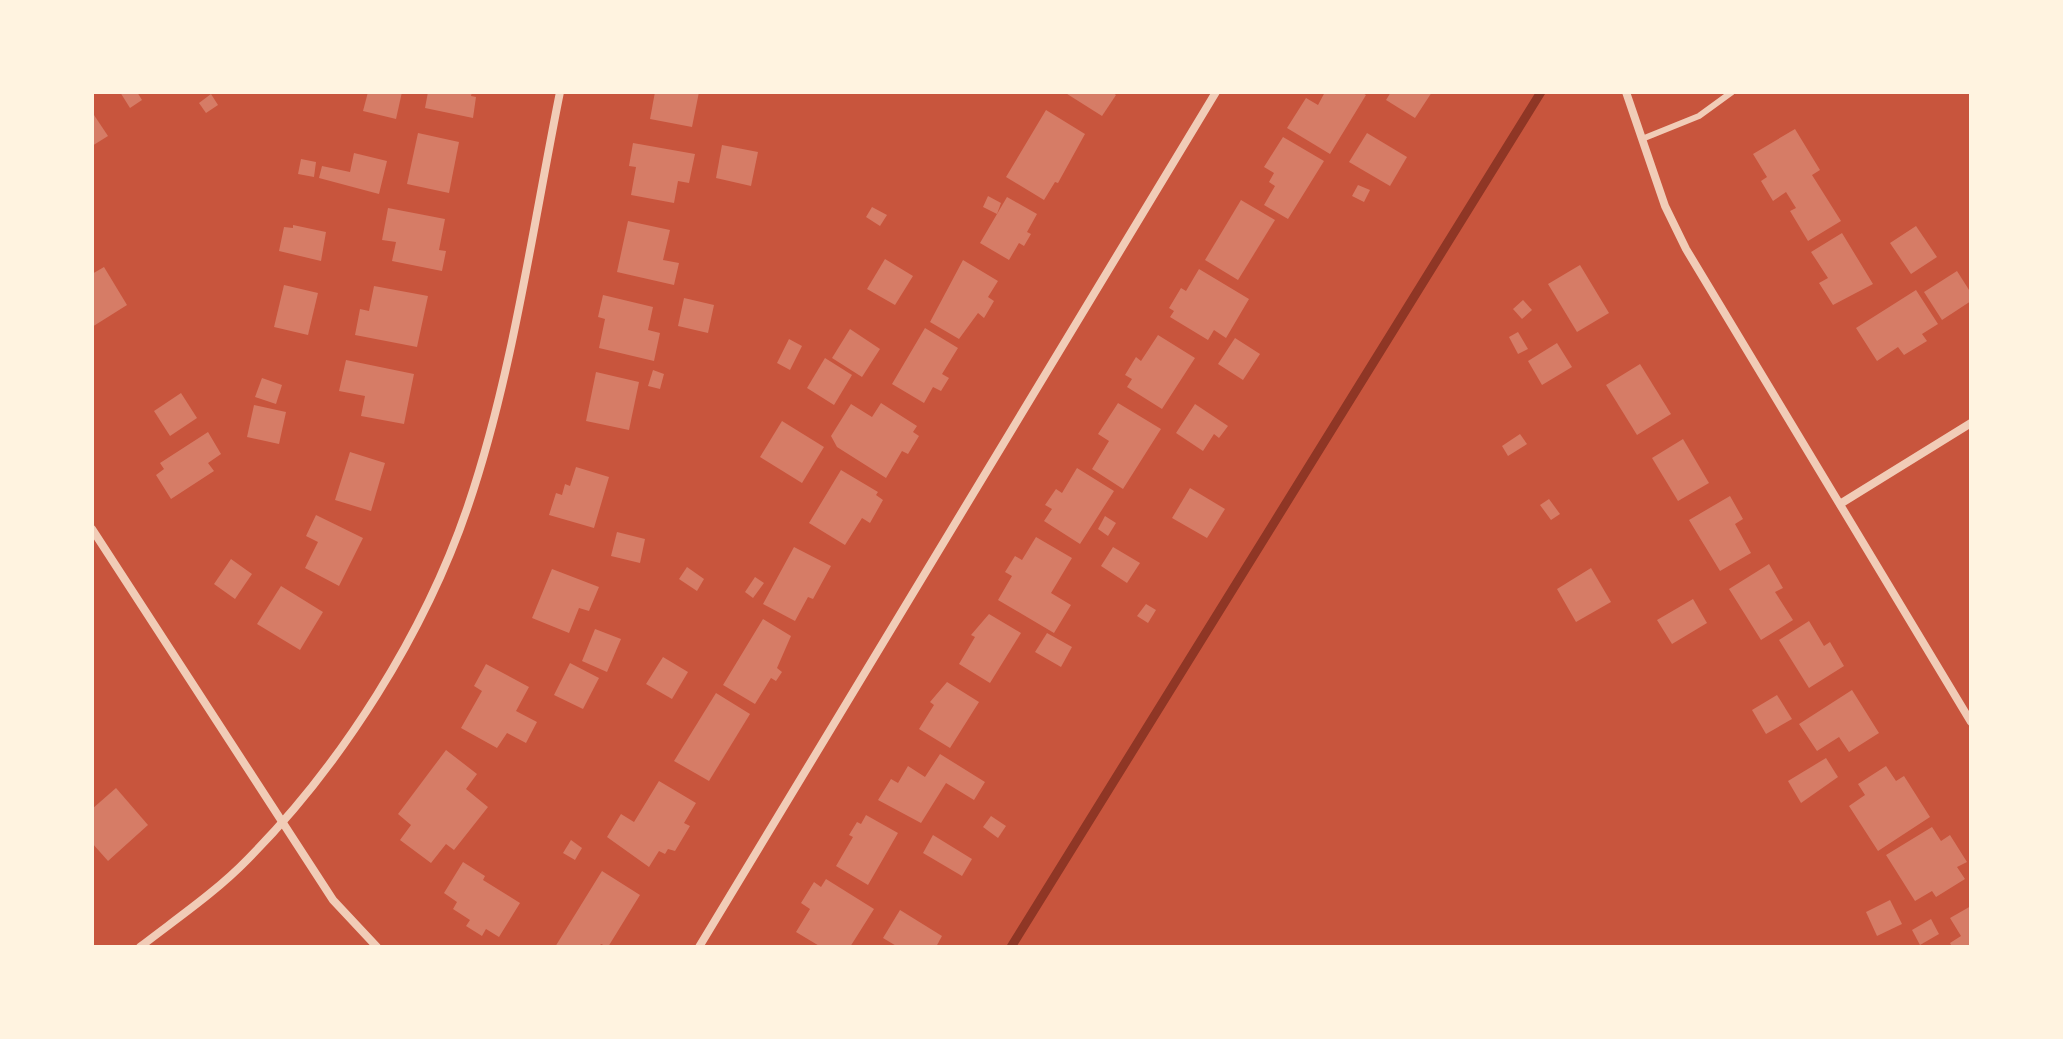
<svg xmlns="http://www.w3.org/2000/svg" width="2063" height="1039" viewBox="0 0 2063 1039" font-family="'Roboto Condensed',sans-serif">
<style>
.lines{fill:none;stroke-linecap:round;stroke-linejoin:round}
.stream{stroke:#8f3625;stroke-width:9}
.building{fill:#d67c66}
.service{stroke:#f1ccb7;stroke-width:6}
.minor{stroke:#f1ccb7;stroke-width:8}
</style>
<rect width="100%" height="100%" fill="#c8553d"/>
<g class="lines">
<path class="stream" d="M1011 947 1541 92"/>
</g>
<g class="building">
<path d="M120 92H137L142 100 130 108Z"/>
<path d="M368 92H402L396 119 363 111Z"/>
<path d="M428 92H472L471 96 476 97 473 118 425 108Z"/>
<path d="M655 92H699L692 127 650 119Z"/>
<path d="M1064 92H1112L1116 95 1102 116Z"/>
<path d="M1325 92H1361L1366 95 1330 154 1287 128 1306 98 1318 105Z"/>
<path d="M1391 92H1432L1415 118 1386 100Z"/>
<path d="M211 94 218 105 206 113 199 103Z"/>
<path d="M1046 110 1085 134 1058 183 1055 182 1044 200 1006 177Z"/>
<path d="M92 112 108 136 92 146Z"/>
<path d="M1795 129 1820 170 1812 175 1841 221 1808 241 1790 211 1796 208 1786 192 1773 201 1761 181 1767 177 1753 154Z"/>
<path d="M418 133 459 142 449 193 407 184Z"/>
<path d="M1367 133 1407 157 1390 186 1349 162Z"/>
<path d="M1283 137 1324 161 1288 219 1264 205 1275 186 1269 182 1274 173 1264 167Z"/>
<path d="M633 143 695 154 689 183 678 181 674 203 631 195 636 167 629 166Z"/>
<path d="M722 145 758 152 751 186 716 178Z"/>
<path d="M354 153 387 161 379 194 319 178 322 166 350 172Z"/>
<path d="M301 159 316 162 314 177 298 174Z"/>
<path d="M1358 185 1370 190 1364 202 1352 196Z"/>
<path d="M988 196 1001 203 997 214 983 207Z"/>
<path d="M1007 197 1037 214 1027 232 1031 234 1024 246 1019 243 1009 260 980 243Z"/>
<path d="M1241 200 1275 220 1238 280 1205 260Z"/>
<path d="M872 207 887 215 880 226 866 217Z"/>
<path d="M388 208 445 219 439 250 446 251 442 271 392 261 396 242 382 240Z"/>
<path d="M628 221 670 230 663 260 679 263 674 285 617 272Z"/>
<path d="M293 225 326 232 321 261 279 251 284 227 293 228Z"/>
<path d="M1916 226 1937 257 1911 274 1890 243Z"/>
<path d="M1842 233 1873 284 1833 305 1819 283 1828 278 1811 252Z"/>
<path d="M885 259 913 276 895 305 867 289Z"/>
<path d="M963 260 998 281 988 297 994 301 984 318 978 313 959 339 930 322Z"/>
<path d="M1580 265 1609 313 1577 332 1548 284Z"/>
<path d="M104 267 127 305 92 327V274Z"/>
<path d="M1199 269 1249 299 1226 338 1214 330 1208 340 1170 317 1174 311 1169 308 1181 288 1186 291Z"/>
<path d="M1957 271 1971 293V301L1942 320 1924 292Z"/>
<path d="M284 285 318 293 308 335 274 327Z"/>
<path d="M374 286 428 296 417 347 355 335 360 309 369 311Z"/>
<path d="M1916 290 1938 324 1922 334 1927 341 1904 355 1898 347 1877 361 1856 328Z"/>
<path d="M603 295 653 307 648 330 660 333 654 361 599 348 605 319 598 317Z"/>
<path d="M684 298 714 305 708 333 678 326Z"/>
<path d="M1523 300 1532 310 1522 319 1513 309Z"/>
<path d="M925 328 958 348 942 374 949 378 941 391 933 387 924 403 892 384Z"/>
<path d="M850 329 880 349 862 377 832 358Z"/>
<path d="M1518 332 1528 349 1518 354 1509 337Z"/>
<path d="M1158 335 1195 358 1162 409 1127 387 1132 379 1125 375 1136 357 1141 361Z"/>
<path d="M1235 338 1260 354 1243 380 1218 364Z"/>
<path d="M789 339 802 346 790 370 777 363Z"/>
<path d="M1557 343 1572 367 1542 385 1528 361Z"/>
<path d="M825 358 852 375 834 405 807 388Z"/>
<path d="M346 360 414 374 404 424 361 416 365 396 339 391Z"/>
<path d="M1640 364 1671 414 1637 435 1606 385Z"/>
<path d="M653 370 664 374 660 389 648 386Z"/>
<path d="M596 372 639 382 629 430 586 421Z"/>
<path d="M262 378 282 385 276 404 255 397Z"/>
<path d="M181 393 197 418 170 436 154 411Z"/>
<path d="M881 403 917 426 913 432 919 436 908 454 902 451 886 478 837 447 831 436 851 404 872 417Z"/>
<path d="M1118 403 1161 429 1123 489 1092 469 1109 441 1098 434Z"/>
<path d="M1195 404 1228 426 1219 438 1214 434 1203 451 1176 433Z"/>
<path d="M254 405 286 412 279 444 247 437Z"/>
<path d="M782 421 824 447 802 483 760 457Z"/>
<path d="M208 432 221 454 208 463 214 471 171 499 156 475 164 469 160 463Z"/>
<path d="M1520 434 1527 444 1508 456 1502 446Z"/>
<path d="M1683 439 1709 483 1678 501 1652 458Z"/>
<path d="M350 452 385 463 371 511 335 500Z"/>
<path d="M576 467 609 477 594 528 549 515 556 493 562 495 565 484 570 486Z"/>
<path d="M1077 468 1114 491 1080 544 1044 521 1052 509 1045 505 1056 489 1062 493Z"/>
<path d="M841 470 878 492 876 495 883 500 870 523 862 518 845 545 809 523Z"/>
<path d="M1190 488 1225 509 1207 538 1172 518Z"/>
<path d="M1730 496 1743 519 1735 524 1751 553 1720 571 1689 520Z"/>
<path d="M1549 499 1560 514 1551 520 1540 505Z"/>
<path d="M316 515 363 538 339 586 305 568 318 542 306 536Z"/>
<path d="M1105 516 1116 523 1108 536 1098 529Z"/>
<path d="M617 532 645 539 640 563 611 556Z"/>
<path d="M1036 537 1072 558 1051 593 1071 605 1054 633 998 600 1012 576 1005 572 1015 556 1022 560Z"/>
<path d="M794 547 831 566 813 599 808 597 795 621 763 604Z"/>
<path d="M1113 547 1140 563 1127 583 1101 566Z"/>
<path d="M231 559 252 574 235 599 214 584Z"/>
<path d="M1769 564 1783 588 1775 592 1793 620 1761 640 1729 589Z"/>
<path d="M687 567 704 579 697 591 679 579Z"/>
<path d="M1591 568 1611 602 1576 622 1557 589Z"/>
<path d="M552 569 599 587 589 611 579 608 569 633 532 618Z"/>
<path d="M755 577 764 583 753 598 745 592Z"/>
<path d="M281 586 323 612 300 650 257 624Z"/>
<path d="M1693 599 1707 623 1672 644 1657 620Z"/>
<path d="M1146 604 1156 610 1148 623 1137 616Z"/>
<path d="M989 614 1021 633 990 683 959 664 975 637 971 635Z"/>
<path d="M763 619 791 636 777 668 782 672 776 681 771 678 755 704 723 685Z"/>
<path d="M1809 621 1824 646 1830 642 1844 666 1809 688 1779 640Z"/>
<path d="M595 629 621 639 607 672 582 661Z"/>
<path d="M1047 633 1072 647 1061 667 1035 652Z"/>
<path d="M663 657 688 672 672 699 646 684Z"/>
<path d="M570 663 599 678 583 709 554 695Z"/>
<path d="M486 664 529 687 516 711 537 722 526 743 507 733 497 748 461 728 482 691 474 686Z"/>
<path d="M947 682 979 702 950 748 919 729 934 705 930 702Z"/>
<path d="M1852 690 1879 733 1849 752 1839 737 1817 751 1799 724Z"/>
<path d="M716 693 750 714 709 781 674 761Z"/>
<path d="M1777 695 1792 719 1766 734 1752 710Z"/>
<path d="M446 750 477 774 466 789 488 807 454 850 446 844 431 863 400 840 411 825 398 814Z"/>
<path d="M940 754 985 782 974 800 946 783 921 823 878 800 891 779 898 783 908 766 925 777Z"/>
<path d="M1826 758 1838 777 1801 803 1788 781Z"/>
<path d="M1886 766 1896 781 1904 776 1930 817 1878 851 1849 806 1865 795 1858 784Z"/>
<path d="M659 781 696 803 684 823 690 826 675 851 668 849 665 854 659 851 649 867 607 837 621 814 634 822Z"/>
<path d="M116 788 148 825 108 861 92 843V809Z"/>
<path d="M866 815 898 833 868 885 836 866 853 837 849 835 857 822 861 824Z"/>
<path d="M991 816 1006 826 998 838 983 827Z"/>
<path d="M1932 827 1941 841 1950 835 1967 862 1957 867 1965 879 1936 897 1932 891 1915 901 1886 855Z"/>
<path d="M933 835 972 859 962 876 923 853Z"/>
<path d="M571 840 582 848 575 860 563 853Z"/>
<path d="M463 862 485 876 483 880 520 903 499 937 486 929 482 936 466 926 470 920 453 909 457 902 444 893Z"/>
<path d="M602 871 640 895 608 947 601 944 599 947H555Z"/>
<path d="M826 879 874 909 850 947H821L796 932 810 909 801 903 814 882 821 887Z"/>
<path d="M1890 900 1902 924 1877 936 1866 912Z"/>
<path d="M1971 906V947H1952L1950 943 1961 936 1950 918Z"/>
<path d="M900 910 942 936 936 947H898L883 938Z"/>
<path d="M1931 919 1939 934 1920 945 1912 930Z"/>
</g>
<g class="lines">
<path class="service" d="M1642 139 1699 116 1732 92"/>
<g class="minor">
<path d="M1626 92 1665 206 1686 249 1971 722"/>
<path d="M1840 504 1971 423"/>
<path d="M92 529 333 900 377 947"/>
<path d="M140 947C176 919 216 892 248 859 342 764 425 633 468 506 512 377 533 226 560 92"/>
<path d="M699 947 1216 92"/>
</g>
</g>
<rect width="2063" height="1039" fill="none" stroke="#fff3e0" stroke-width="188"/>
</svg>
